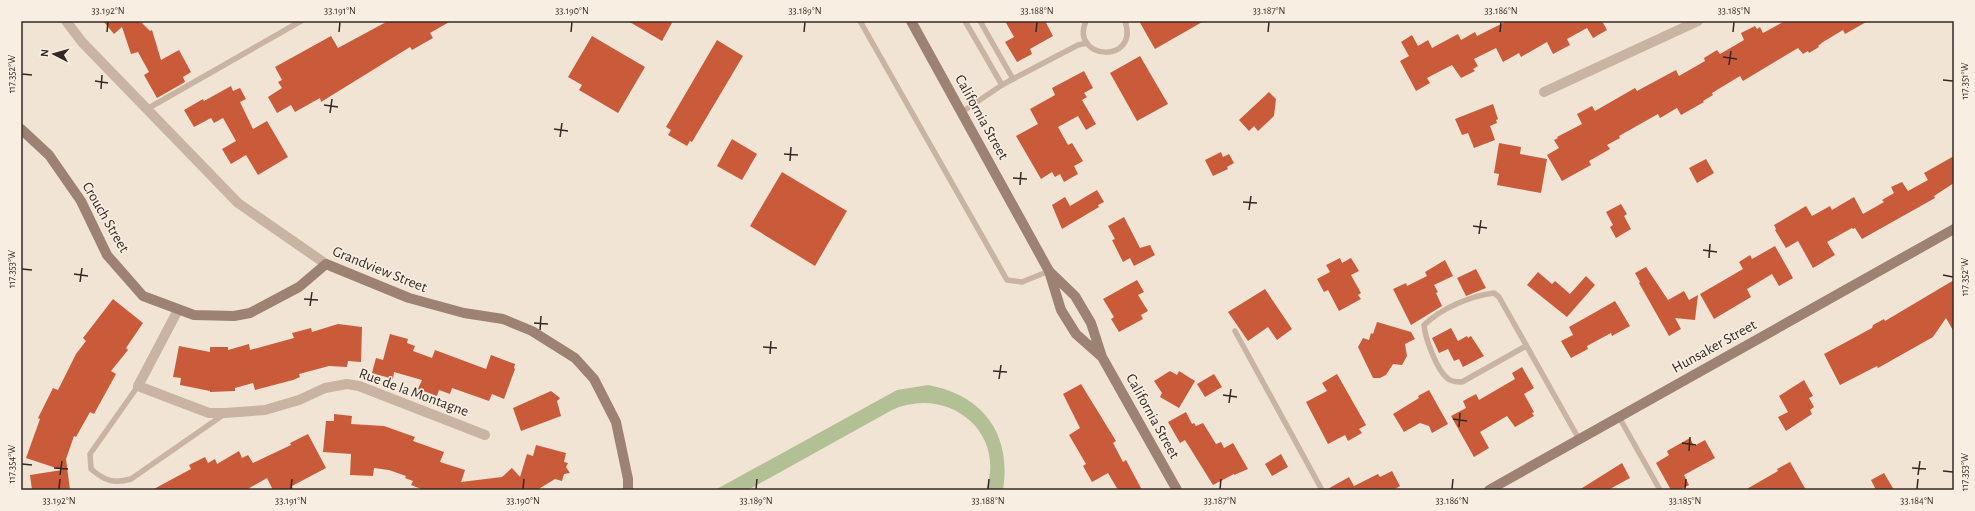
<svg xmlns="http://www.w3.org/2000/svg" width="1975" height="511" viewBox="0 0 1975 511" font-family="'Alegreya Sans',sans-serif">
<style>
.green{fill:#b3c096}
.building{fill:#ca5b3a}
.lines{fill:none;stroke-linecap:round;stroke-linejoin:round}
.service{stroke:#c9b3a2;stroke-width:5.5}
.minor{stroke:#c9b3a2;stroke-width:10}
.tertiary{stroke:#c9b3a2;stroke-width:10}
.secondary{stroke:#9d8173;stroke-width:10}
.ticks{fill:none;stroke:#332924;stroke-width:1.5}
.labels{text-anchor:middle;stroke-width:3;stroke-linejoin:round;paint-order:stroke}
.street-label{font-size:15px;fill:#332924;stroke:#f9eee2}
.neatline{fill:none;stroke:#332924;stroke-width:1.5}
.ticks-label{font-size:10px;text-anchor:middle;fill:#332924}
</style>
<rect width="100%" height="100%" fill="#f1e4d5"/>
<path class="green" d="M928 385C983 395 1012 434 1003 490H986C1007 431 947 385 892 410L748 490H715L897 390Z"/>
<g class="building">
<path d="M103 21H140L150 31 152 30 161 60 179 50 191 72 183 77 185 82 157 98 144 75 149 72 138 52 131 54 122 27 114 34Z"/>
<path d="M388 21H451L430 33 433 38 412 50 410 47 321 102 320 98 295 112 291 105 277 113 268 97 282 88 278 82 282 80 275 67 331 36 338 48Z"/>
<path d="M628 21H673L662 41Z"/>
<path d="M1005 21H1045L1053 36 1030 49 1032 54 1017 62 1005 42 1014 37Z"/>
<path d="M1139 21H1204L1155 49Z"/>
<path d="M1507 21H1602L1607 30 1593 38 1587 28 1567 39 1570 45 1553 54 1547 42 1521 57 1519 53 1503 62 1496 48 1474 59 1478 66 1473 69 1475 71 1461 78 1452 65 1427 78 1430 83 1416 91 1400 61 1409 56 1401 42 1412 35 1418 46 1428 40 1432 48 1458 34 1461 40 1475 32 1477 36Z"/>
<path d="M1785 21H1868L1845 34 1843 30 1823 42 1818 46 1819 47 1809 53 1808 51 1803 54 1798 48 1743 81 1740 76 1712 93 1713 95 1703 101 1704 102 1681 115 1677 108 1660 118 1658 114 1619 136 1620 138 1607 145 1610 149 1589 161 1591 165 1562 181 1547 155 1559 148 1554 140 1558 138 1557 137 1582 124 1577 114 1592 106 1595 111 1635 88 1637 91 1676 70 1679 76 1705 61 1704 58 1717 50 1720 54 1744 40 1741 33 1755 26 1757 29 1760 27 1763 33Z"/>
<path d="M592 36 645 67 618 113 579 90 582 85 568 77Z"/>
<path d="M717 40 743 56 692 142 690 141 687 146 668 135 671 130 666 127Z"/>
<path d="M1140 56 1168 104 1137 121 1110 73Z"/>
<path d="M1084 71 1093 88 1084 93 1087 97 1082 100 1096 124 1086 130 1078 116 1058 127 1068 145 1072 143 1083 161 1074 166 1078 174 1064 182 1060 174 1055 177 1052 172 1041 179 1016 136 1038 124 1030 109 1055 95 1052 88Z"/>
<path d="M231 86 233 91 240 88 246 99 240 102 253 129 267 121 288 157 258 175 246 155 231 164 222 149 236 141 223 118 214 123 211 118 194 127 184 110 203 99 204 101Z"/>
<path d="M1269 92 1276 99 1274 116 1258 131 1254 126 1249 131 1239 120Z"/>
<path d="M1493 104 1498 119 1496 120 1497 123 1490 126 1495 140 1474 148 1468 133 1462 135 1455 119Z"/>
<path d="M732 139 757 154 742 180 717 166Z"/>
<path d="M1499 143 1521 147 1520 154 1547 159 1541 193 1497 185 1499 174 1494 173Z"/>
<path d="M1221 152 1223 157 1229 154 1234 163 1227 167 1228 169 1213 176 1205 160Z"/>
<path d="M1954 156V183L1934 196 1935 198 1862 239 1855 228 1853 229 1852 228 1827 242 1835 255 1813 268 1798 241 1786 248 1775 230 1776 229 1774 225 1806 206 1812 216 1830 206 1832 210 1854 197 1863 214 1884 202 1882 200 1894 193 1891 187 1902 182 1908 191 1928 180 1924 173Z"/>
<path d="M1706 159 1714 173 1697 183 1689 168Z"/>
<path d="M782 172 847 211 815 266 750 226Z"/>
<path d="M1097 190 1104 202 1098 205 1099 207 1062 229 1052 205 1065 197 1070 206Z"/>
<path d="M1621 204 1627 214 1624 216 1631 229 1616 238 1610 227 1613 225 1606 212Z"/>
<path d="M1124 217 1140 248 1150 245 1155 255 1134 266 1130 258 1123 262 1112 240 1115 239 1108 226Z"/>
<path d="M1775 246 1793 278 1779 286 1772 274 1747 289 1751 297 1714 319 1700 294 1743 269 1739 262 1750 255 1752 259Z"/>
<path d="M1340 258 1342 263 1351 258 1359 271 1351 275 1361 293 1358 295 1361 299 1339 311 1328 290 1324 292 1317 279 1330 272 1326 265Z"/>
<path d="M1445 260 1453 276 1434 285 1438 292 1436 293 1442 306 1411 325 1393 289 1406 283 1407 286 1427 276 1425 272Z"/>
<path d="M1646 267 1668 300 1684 291 1689 300 1698 295 1695 320 1675 318 1681 329 1669 336 1639 283 1640 282 1635 273Z"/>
<path d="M1476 269 1486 288 1466 296 1457 278Z"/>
<path d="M1538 272 1552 284 1555 281 1570 294 1586 276 1595 285 1567 317 1527 285Z"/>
<path d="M1137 280 1144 292 1138 295 1148 311 1141 315 1143 319 1119 332 1111 319 1114 317 1103 299Z"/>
<path d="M1954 280V332L1946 318 1933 337 1878 368 1877 366 1840 385 1824 354 1872 328 1873 325 1884 319 1885 321Z"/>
<path d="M1265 289 1292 329 1277 340 1268 327 1248 341 1228 312Z"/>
<path d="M113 299 143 323 126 348 128 350 111 371 116 374 94 414 90 412 76 437 74 436 66 459 70 490H32L30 475 62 470 26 458 40 419 38 418 53 388 58 390 76 354 86 341 83 338Z"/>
<path d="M1615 301 1630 326 1612 336 1611 333 1587 346 1588 349 1571 358 1561 341 1573 335 1569 327Z"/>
<path d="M1377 322 1411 332 1415 339 1405 344 1407 356 1402 365 1393 364 1386 375 1380 378H1373L1358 347 1363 338 1369 340 1371 333 1373 334Z"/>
<path d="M338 324 362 327 361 362 348 361 347 367 329 366 299 374 300 377 293 380 255 390 253 383 235 388V391L210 392V391L180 385 181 378 173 377 179 346 210 352V347H228V350L249 344 250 350 294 338 292 333 311 328 312 332Z"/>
<path d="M1451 328 1458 341 1467 336 1468 338 1471 336 1484 356 1463 367 1459 359 1454 361 1448 349 1439 353 1432 338Z"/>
<path d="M390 334 408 339 407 343 415 346 413 351 432 358 435 350 486 369 491 355 515 364 514 368 515 369 504 399 492 394 489 401 452 388 450 394 439 390 437 396 418 389 422 380 394 372 393 379 372 373 376 358 383 360Z"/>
<path d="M1522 367 1534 388 1524 394 1534 412 1532 413 1534 416 1515 427 1507 416 1480 432 1489 448 1474 457 1451 416 1466 408 1463 401 1476 394 1479 400 1515 379 1512 373Z"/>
<path d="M1170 371 1177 375 1179 371 1195 381 1179 408 1160 397 1162 393 1154 381Z"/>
<path d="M1214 374 1222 387 1205 397 1197 384Z"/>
<path d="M1337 374 1366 425 1359 429 1362 433 1348 441 1345 435 1328 444 1306 402 1327 391 1322 383Z"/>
<path d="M1804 380 1813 396 1809 398 1814 407 1810 410 1812 414 1786 431 1778 417 1788 412 1779 396Z"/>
<path d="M1081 384 1116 441 1113 443 1123 462 1126 460 1142 490H1118L1108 473 1092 482 1083 466 1086 464 1069 435 1080 428 1063 394Z"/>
<path d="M1429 390 1448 424 1432 433 1429 426 1420 423 1404 432 1393 414 1419 398 1418 396Z"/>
<path d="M551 391 560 398 557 401 561 416 521 431 513 408Z"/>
<path d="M1186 412 1192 424 1194 423 1196 426 1203 423 1216 444 1221 442 1224 448 1233 443 1248 469 1234 475V474L1213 485 1185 440 1180 443 1168 422Z"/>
<path d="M334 414 352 416 351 424 384 426 415 437 413 441 444 452 440 462 465 470 461 482 502 477 512 468 520 477 527 454 533 456 536 445 566 453 564 462 568 463 566 467 570 473 564 474 562 481 555 479 537 490H424L411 485 413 481 405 478 406 476 389 470 374 468 373 476 350 475 351 454 323 452 326 421H334Z"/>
<path d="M308 434 326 468 292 486 293 490H273L267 478 246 490H152L191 469 189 465 205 457 208 463 215 459 217 464 239 451 242 458 248 455 253 463 291 445 290 443Z"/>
<path d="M1690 438 1694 446 1705 440 1715 458 1684 475 1689 485 1680 490H1671L1656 463 1669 455 1667 451Z"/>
<path d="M1281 454 1288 467 1272 476 1265 464Z"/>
<path d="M1790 462 1806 490H1745L1778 471 1777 469Z"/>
<path d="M1622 463 1630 478 1608 490H1579Z"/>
<path d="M1392 471 1400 486 1393 490H1326L1349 477 1354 486 1378 474 1380 477Z"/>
<path d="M1884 473 1894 490H1876L1871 480Z"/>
</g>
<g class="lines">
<g class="service">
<path d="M860 21 1007 280 1022 282 1049 271"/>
<path d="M980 21 1013 79 1002 85"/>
<path d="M1086 21C1069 60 1140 65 1125 21"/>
<path d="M1013 79 1078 45 1087 43"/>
<path d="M147 109 301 21"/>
<path d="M962 112 1002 85 965 21"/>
<path d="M1235 331 1322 490"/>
<path d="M1526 346 1462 382C1457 382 1451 382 1447 378 1437 370 1425 338 1424 325 1442 308 1470 296 1494 293L1499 297 1579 439"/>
<path d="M138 386 90 454 91 469C105 481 114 484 131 479L223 415"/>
<path d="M1619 417 1660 490"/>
</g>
<g class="minor">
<path d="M1544 92 1698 21"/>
<path d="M178 310 138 386 209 413H225L265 410 299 400 325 388 347 384 359 386 485 435"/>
</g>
<path class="tertiary" d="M66 21 82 42 238 203 326 264"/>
<g class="secondary">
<path d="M911 21 1049 271"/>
<path d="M21 129 49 155 81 201 107 255 143 296 194 315 234 316 250 313 299 287 326 264 409 298 464 313 503 319 532 331 575 358 594 379 616 422 628 479V490"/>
<path d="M1102 357 1076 334 1061 310 1049 271 1075 296 1091 323 1102 357 1177 490"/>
<path d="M1489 490 1954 229"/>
</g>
</g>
<path class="ticks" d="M107 32 108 22M339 32 340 22M571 32 572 22M804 32 805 22M1036 32 1037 22M1268 32 1269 22M1500 32 1501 22M1733 32 1734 22M1723 57 1737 59M1729 65 1731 51M22 74 32 75M1943 80 1953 81M95 81 108 83M101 89 102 75M324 105 338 107M330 113 332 99M554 129 568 131M560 137 562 123M784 154 798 155M790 161 791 147M1013 178 1027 179M1020 185 1021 172M1243 202 1257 203M1249 210 1251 196M1473 226 1487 228M1479 234 1481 220M1703 250 1717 252M1709 258 1710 244M22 269 32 270M74 274 88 276M1943 275 1953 277M80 282 82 268M304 299 318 300M310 306 312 292M534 323 548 324M540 330 541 316M763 347 777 348M770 354 771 341M993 371 1007 372M999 379 1001 365M1223 395 1237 397M1229 403 1231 389M1453 419 1467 421M1459 427 1460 413M1682 443 1696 445M1689 451 1690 437M22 464 32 465M54 468 68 469M1912 468 1926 469M1943 471 1953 472M60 475 62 461M1918 475 1920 461M59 489 60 479M291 489 292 479M523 489 524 479M756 489 757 479M988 489 989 479M1220 489 1221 479M1452 489 1453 479M1685 489 1686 479M1917 489 1918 479"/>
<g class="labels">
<g class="street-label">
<text transform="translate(982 117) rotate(61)" y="5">California Street</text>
<text transform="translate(106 217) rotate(60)" y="5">Crouch Street</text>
<text transform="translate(380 269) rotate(22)" y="5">Grandview Street</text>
<text transform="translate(1714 346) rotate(-29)" y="5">Hunsaker Street</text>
<text transform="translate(414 392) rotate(20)" y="5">Rue de la Montagne</text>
<text transform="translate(1153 416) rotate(61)" y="5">California Street</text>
</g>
</g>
<rect width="1975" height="511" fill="none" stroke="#f9eee2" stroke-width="44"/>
<g transform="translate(54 54) rotate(276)" stroke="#f9eee2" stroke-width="3" paint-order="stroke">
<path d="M0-3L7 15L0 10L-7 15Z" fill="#332924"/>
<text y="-6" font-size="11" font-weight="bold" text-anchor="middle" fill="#332924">N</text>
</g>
<rect x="22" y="22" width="1931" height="467" class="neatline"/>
<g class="ticks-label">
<text x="108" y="14">33.192°N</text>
<text x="340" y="14">33.191°N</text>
<text x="572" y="14">33.190°N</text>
<text x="805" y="14">33.189°N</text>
<text x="1037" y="14">33.188°N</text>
<text x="1269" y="14">33.187°N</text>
<text x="1501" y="14">33.186°N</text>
<text x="1734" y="14">33.185°N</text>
<text transform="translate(11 74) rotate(-90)" y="4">117.352°W</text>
<text transform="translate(1964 81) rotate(-90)" y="4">117.351°W</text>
<text transform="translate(11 269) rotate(-90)" y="4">117.353°W</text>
<text transform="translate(1964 277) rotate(-90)" y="4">117.352°W</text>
<text transform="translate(11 464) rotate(-90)" y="4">117.354°W</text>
<text transform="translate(1964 472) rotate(-90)" y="4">117.353°W</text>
<text x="59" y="504">33.192°N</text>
<text x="291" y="504">33.191°N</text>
<text x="523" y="504">33.190°N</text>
<text x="756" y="504">33.189°N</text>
<text x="988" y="504">33.188°N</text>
<text x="1220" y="504">33.187°N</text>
<text x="1452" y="504">33.186°N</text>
<text x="1685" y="504">33.185°N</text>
<text x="1917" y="504">33.184°N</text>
</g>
</svg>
